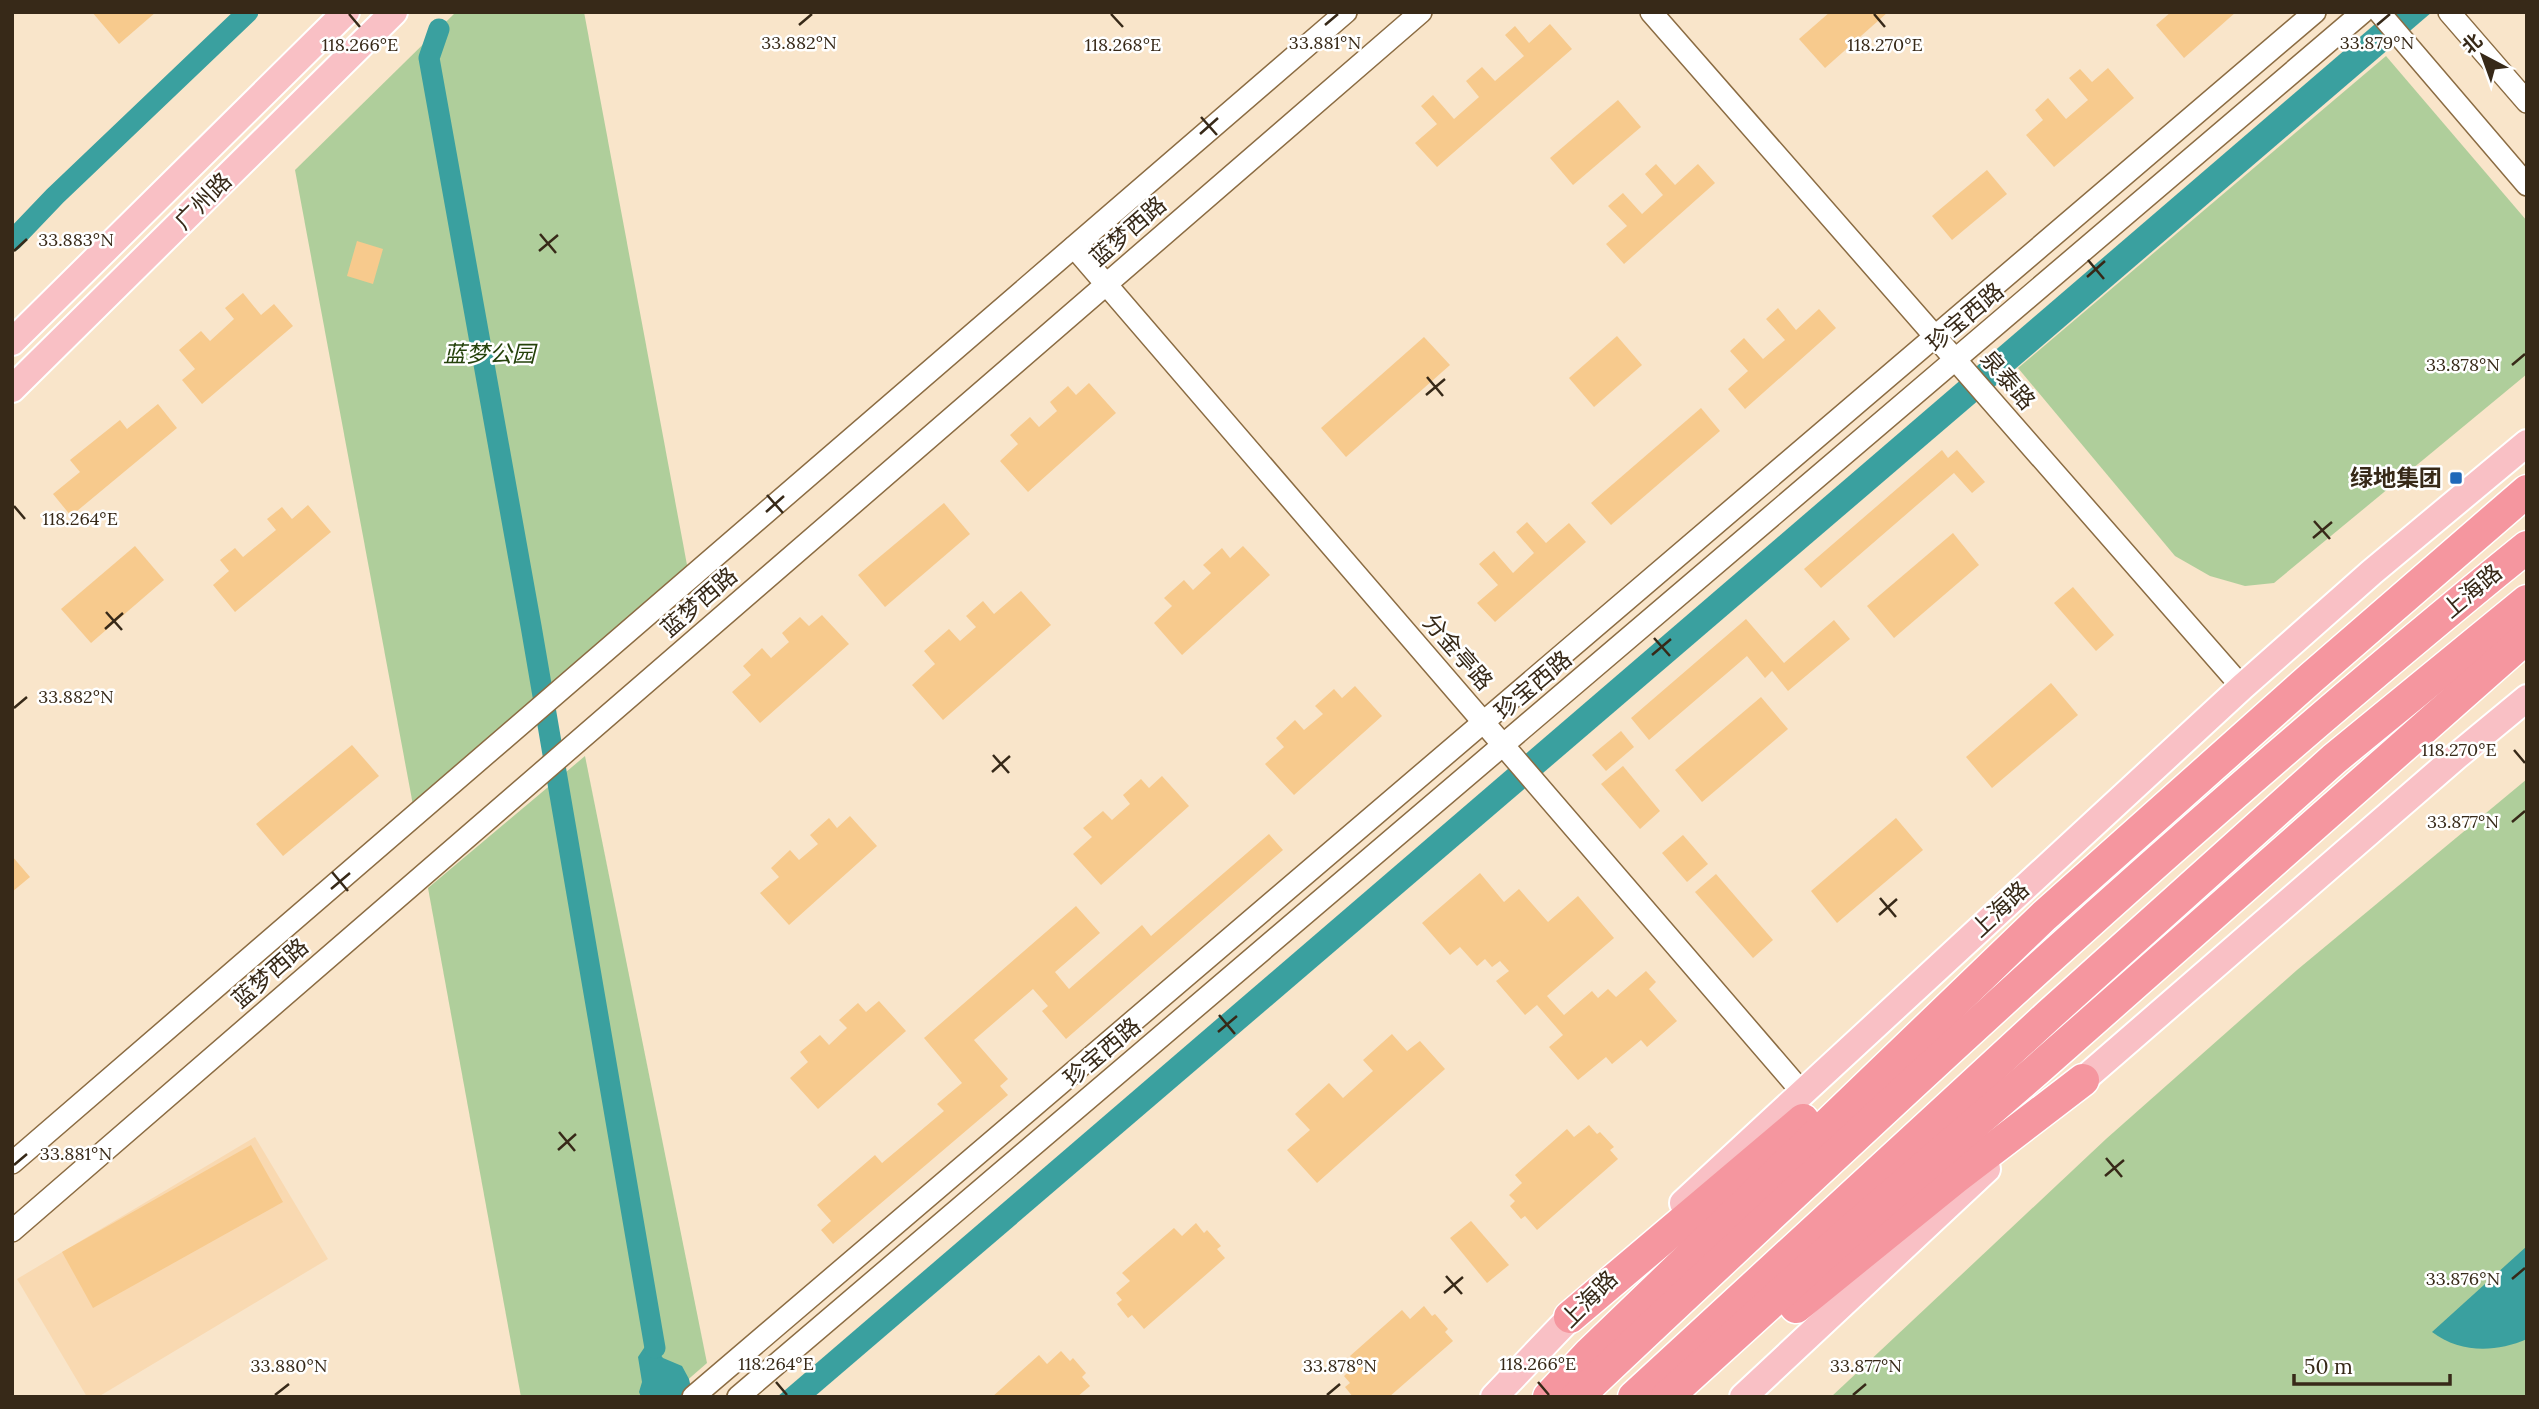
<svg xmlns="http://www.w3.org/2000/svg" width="2539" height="1409" viewBox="0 0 2539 1409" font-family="Lora,'Noto Sans SC',serif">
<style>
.built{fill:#f9d9b1}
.green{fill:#afce9b}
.water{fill:#3aa09f}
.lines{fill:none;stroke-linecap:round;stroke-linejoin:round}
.canal{stroke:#3aa09f;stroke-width:21}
.building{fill:#f7ca8d}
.minor-casing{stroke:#8b6c43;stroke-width:24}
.major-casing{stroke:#fff;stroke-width:30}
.highway-casing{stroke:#fff;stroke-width:35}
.minor{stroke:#fff;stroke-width:21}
.major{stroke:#f9c0c5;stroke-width:26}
.highway{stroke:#f5969f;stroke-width:32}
.ticks{fill:none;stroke:#372918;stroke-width:2.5}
.poi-dot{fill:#1f69b9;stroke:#fff;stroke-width:2.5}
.labels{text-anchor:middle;stroke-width:5;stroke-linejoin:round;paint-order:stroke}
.street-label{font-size:23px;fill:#372918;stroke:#fff}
.park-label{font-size:23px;font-style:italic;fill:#25420b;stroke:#fff}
.poi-label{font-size:23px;font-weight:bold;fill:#372918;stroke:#fff;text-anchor:end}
.ticks-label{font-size:18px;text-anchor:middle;fill:#372918;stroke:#fff;stroke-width:5;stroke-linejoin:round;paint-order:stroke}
</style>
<rect width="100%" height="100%" fill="#f9e5ca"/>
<path class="built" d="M255 1137 328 1259 98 1397H87L17 1279Z"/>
<g class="green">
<path d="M456 12H584L690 581 415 816 295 170Z"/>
<path d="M2386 56 2527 221V374L2274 583 2245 586 2210 576 2175 556 2018 368Z"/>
<path d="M585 756 707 1363 668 1397H521L428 888Z"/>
<path d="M2527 779V1397H1831L2106 1139 2297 970Z"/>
</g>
<g class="water">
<path d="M2389 12H2432L814 1397H777Z"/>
<path d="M2527 1246V1339C2495 1353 2460 1353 2432 1332Z"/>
<path d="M646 1345 655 1348 663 1358 682 1366 689 1379 693 1397H641L639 1392 642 1382 638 1357Z"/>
</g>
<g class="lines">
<g class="canal">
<path d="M439 29 429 58 531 626 655 1348"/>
<path d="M12 241 55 196 248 12"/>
</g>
</g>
<g class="building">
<path d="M92 12H156L119 44Z"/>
<path d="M1830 12H1888L1825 68 1799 39Z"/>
<path d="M2171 12H2236L2184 58 2156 25Z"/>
<path d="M1550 24 1572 49 1437 167 1415 143 1437 124 1421 106 1433 95 1454 119 1479 97 1466 81 1482 67 1495 81 1524 56 1505 35 1515 26 1529 43Z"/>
<path d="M2108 68 2134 98 2054 167 2026 135 2043 120 2035 110 2048 98 2066 119 2088 100 2069 78 2080 69 2092 82Z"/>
<path d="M1618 100 1641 127 1573 185 1550 158Z"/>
<path d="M1656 164 1675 185 1698 164 1715 183 1624 264 1606 244 1627 226 1608 206 1623 193 1642 214 1663 195 1645 174Z"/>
<path d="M1987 170 2007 194 1952 240 1932 216Z"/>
<path d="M357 241 383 249 373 284 347 276Z"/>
<path d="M243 293 261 315 274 304 293 326 202 404 182 380 195 369 179 350 201 331 210 341 234 319 225 308Z"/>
<path d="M1778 308 1796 330 1819 309 1836 328 1745 409 1728 389 1748 371 1730 351 1744 338 1763 359 1785 340 1766 319Z"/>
<path d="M1617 336 1642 365 1594 407 1569 378Z"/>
<path d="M1424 337 1450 365 1346 457 1321 428Z"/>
<path d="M1089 383 1116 413 1028 492 1000 461 1018 444 1010 435 1030 417 1039 427 1057 411 1050 402 1068 386 1076 395Z"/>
<path d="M158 404 177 428 71 516 53 494 80 472 70 460 120 420 127 429Z"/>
<path d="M1701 408 1720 431 1611 525 1591 503Z"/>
<path d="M1942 450 1948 458 1957 450 1985 482 1972 493 1954 473 1821 588 1804 569Z"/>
<path d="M944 503 970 534 885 607 858 575Z"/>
<path d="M308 505 331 532 235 612 213 585 229 571 220 560 235 548 243 557 276 530 267 519 282 507 292 519Z"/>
<path d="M1527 522 1546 543 1569 523 1586 542 1495 622 1477 603 1498 585 1479 564 1494 551 1513 573 1534 553 1516 532Z"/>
<path d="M1953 533 1979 565 1894 638 1867 606Z"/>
<path d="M135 546 164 580 91 643 61 609Z"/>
<path d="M1243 546 1270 575 1182 655 1154 623 1172 606 1164 598 1184 580 1193 590 1211 573 1203 565 1222 548 1230 558Z"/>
<path d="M2073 587 2114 635 2096 651 2054 603Z"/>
<path d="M1021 591 1051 625 943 720 912 685 935 664 924 651 949 629 960 641 976 627 966 616 983 601 994 614Z"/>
<path d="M822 615 849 644 760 723 732 692 751 675 743 666 762 648 771 658 789 642 782 633 800 617 809 626Z"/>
<path d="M1746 619 1784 663 1834 620 1850 639 1788 691 1772 671 1765 678 1747 656 1649 740 1631 718Z"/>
<path d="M2051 683 2078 715 1992 788 1966 757Z"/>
<path d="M1355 686 1382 716 1294 795 1265 764 1284 747 1276 738 1295 720 1304 730 1323 714 1315 706 1334 689 1342 698Z"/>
<path d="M1761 697 1788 729 1702 802 1675 770Z"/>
<path d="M1621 731 1634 747 1606 771 1592 755Z"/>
<path d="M352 745 379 776 283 856 256 824Z"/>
<path d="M1623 766 1660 811 1640 829 1601 784Z"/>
<path d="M1162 776 1189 806 1101 885 1073 854 1092 837 1083 828 1103 811 1112 820 1130 804 1123 795 1141 779 1149 788Z"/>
<path d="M850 816 877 846 789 925 760 893 779 877 771 868 790 850 799 860 818 844 810 835 829 818 837 828Z"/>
<path d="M1896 818 1923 850 1837 923 1811 891Z"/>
<path d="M1269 834 1283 850 1066 1039 1042 1011 1048 1006 1033 989 974 1040 1008 1079 1000 1086 1008 1095 833 1244 821 1230 831 1221 817 1205 875 1155 882 1163 944 1111 937 1104 962 1083 924 1038 1076 906 1100 933 1055 972 1069 989 1142 925 1151 936Z"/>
<path d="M1683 835 1708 864 1687 882 1662 853Z"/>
<path d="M12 856 30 877 12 892Z"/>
<path d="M1480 873 1504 902 1519 889 1548 922 1578 896 1614 938 1547 996 1564 1015 1592 991 1598 998 1608 989 1616 997 1646 971 1656 982 1649 989 1677 1021 1647 1047 1641 1040 1612 1064 1606 1057 1578 1080 1549 1047 1563 1035 1537 1005 1525 1015 1496 981 1509 971 1500 961 1492 967 1485 959 1477 966 1460 947 1450 955 1422 923Z"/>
<path d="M1716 874 1773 940 1753 958 1695 892Z"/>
<path d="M879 1001 906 1031 818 1109 790 1078 808 1062 800 1052 820 1035 829 1045 847 1028 839 1020 858 1003 866 1012Z"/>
<path d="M1392 1034 1407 1051 1420 1041 1445 1069 1317 1183 1287 1150 1310 1130 1295 1114 1329 1083 1343 1098 1373 1071 1363 1060Z"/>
<path d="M1589 1125 1597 1134 1600 1132 1614 1147 1610 1150 1618 1159 1537 1230 1525 1216 1521 1219 1510 1206 1515 1201 1509 1195 1522 1183 1515 1175 1567 1129 1574 1137Z"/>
<path d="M251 1145 283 1202 93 1308 62 1252Z"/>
<path d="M1471 1221 1509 1265 1487 1283 1450 1238Z"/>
<path d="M1196 1223 1204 1233 1207 1230 1221 1246 1217 1249 1225 1258 1144 1329 1132 1315 1128 1318 1117 1304 1122 1300 1116 1293 1130 1281 1122 1273 1174 1228 1182 1236Z"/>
<path d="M1424 1306 1432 1316 1435 1314 1448 1329 1445 1332 1453 1341 1389 1397H1353L1345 1387 1350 1383 1344 1376 1357 1364 1350 1356 1402 1310 1410 1319Z"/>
<path d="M1061 1351 1070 1361 1073 1358 1086 1373 1082 1377 1090 1386 1077 1397H992L1039 1355 1047 1364Z"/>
</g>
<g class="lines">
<defs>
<g id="minor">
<path d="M1651 12 2242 687"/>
<path d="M2379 12 2527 185"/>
<path d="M2449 12 2527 102"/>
<path d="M1074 247 1802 1092"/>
<path d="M12 1163 1346 12"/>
<path d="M12 1231 1421 12"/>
<path d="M693 1397 2315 12"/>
<path d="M738 1397 2363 12"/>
</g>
<g id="major">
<path d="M12 342 346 12"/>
<path d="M12 389 394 12"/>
<path d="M2069 1092 2458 755 2527 698"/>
<path d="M1683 1203 2242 687 2372 572 2527 443"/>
<path d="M1494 1397 1584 1303"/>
<path d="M1743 1397 1987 1169"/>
</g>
<g id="highway">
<path d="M1796 1307 1955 1178 2083 1080"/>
<path d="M1570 1317 1803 1120"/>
<path d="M1549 1397 1590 1353 2044 916 2311 678 2527 491"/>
<path d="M1577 1397C1886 1106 2197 814 2527 547"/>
<path d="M1634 1397 2049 1015 2334 759 2527 601"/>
<path d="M1667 1397 1851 1230 2039 1068 2527 637"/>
</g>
</defs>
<use href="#minor" class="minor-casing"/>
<use href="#major" class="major-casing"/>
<use href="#highway" class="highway-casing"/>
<use href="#minor" class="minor"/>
<use href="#major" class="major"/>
<use href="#highway" class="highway"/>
</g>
<path class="ticks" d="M349 14 360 27M1111 14 1123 27M1874 14 1885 27M799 25 812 14M1325 25 1338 14M2377 25 2390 14M1201 117 1217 135M1200 134 1218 118M540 234 556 253M14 251 27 239M539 251 558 235M2088 260 2104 279M2087 277 2105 261M2512 365 2525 354M1427 377 1443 396M1426 395 1445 379M767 495 783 513M14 506 25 519M766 512 784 496M2314 521 2330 539M2313 538 2332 522M106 612 122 630M105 629 123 613M1654 638 1670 656M1652 655 1671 639M14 708 27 697M2514 750 2525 763M993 755 1009 773M992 772 1010 756M2512 822 2525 811M332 872 348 891M331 889 350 873M1880 898 1896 917M1879 915 1897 899M1219 1015 1235 1034M1218 1032 1237 1016M559 1132 575 1151M558 1150 576 1134M2106 1158 2122 1177M14 1165 27 1154M2105 1176 2124 1160M1446 1276 1462 1294M2512 1279 2525 1268M1444 1293 1463 1277M776 1382 787 1395M1538 1382 1549 1395M275 1395 289 1384M1327 1395 1340 1384M1853 1395 1866 1384"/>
<rect class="poi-dot" x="2449" y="471" width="14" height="14" rx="3.5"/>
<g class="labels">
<g class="street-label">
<text transform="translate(203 201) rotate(-45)" y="8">广州路</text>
<text transform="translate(1128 231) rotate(-41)" y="8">蓝梦西路</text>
<text transform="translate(1965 317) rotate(-40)" y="8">珍宝西路</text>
<text transform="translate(2008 380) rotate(49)" y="8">泉泰路</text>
<text transform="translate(2472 591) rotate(-40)" y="8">上海路</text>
<text transform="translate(699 602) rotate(-41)" y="8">蓝梦西路</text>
<text transform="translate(1458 652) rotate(49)" y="8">分金亭路</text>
<text transform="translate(1533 685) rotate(-40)" y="8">珍宝西路</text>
<text transform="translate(2000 909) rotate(-43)" y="8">上海路</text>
<text transform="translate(270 973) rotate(-41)" y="8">蓝梦西路</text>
<text transform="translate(1102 1052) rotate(-40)" y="8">珍宝西路</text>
<text transform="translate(1589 1299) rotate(-45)" y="8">上海路</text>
</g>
<g class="park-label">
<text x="489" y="362">蓝梦公园</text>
</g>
<g class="poi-label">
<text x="2442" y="486">绿地集团</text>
</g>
</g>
<g class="ticks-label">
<text x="799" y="49">33.882°N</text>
<text x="2377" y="49">33.879°N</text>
<text x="1325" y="49">33.881°N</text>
<text x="360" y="51">118.266°E</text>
<text x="1123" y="51">118.268°E</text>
<text x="1885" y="51">118.270°E</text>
<text x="76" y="246">33.883°N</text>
<text x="2463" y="371">33.878°N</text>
<text x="80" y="525">118.264°E</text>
<text x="76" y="703">33.882°N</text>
<text x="2459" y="756">118.270°E</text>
<text x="2463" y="828">33.877°N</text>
<text x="76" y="1160">33.881°N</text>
<text x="2463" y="1285">33.876°N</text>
<text x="776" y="1370">118.264°E</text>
<text x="1538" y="1370">118.266°E</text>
<text x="289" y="1372">33.880°N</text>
<text x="1340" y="1372">33.878°N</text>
<text x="1866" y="1372">33.877°N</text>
</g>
<rect width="2539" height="1409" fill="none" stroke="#372918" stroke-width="28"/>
<g transform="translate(2483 56) rotate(319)" stroke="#ffffff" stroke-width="5" paint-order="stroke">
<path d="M0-5L12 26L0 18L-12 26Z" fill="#372918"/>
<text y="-10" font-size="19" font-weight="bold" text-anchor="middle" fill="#372918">北</text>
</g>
<path d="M2294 1374v10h156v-10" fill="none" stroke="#372918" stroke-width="3.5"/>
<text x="2304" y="1374" font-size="21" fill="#372918" stroke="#ffffff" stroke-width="5" paint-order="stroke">50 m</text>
</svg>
